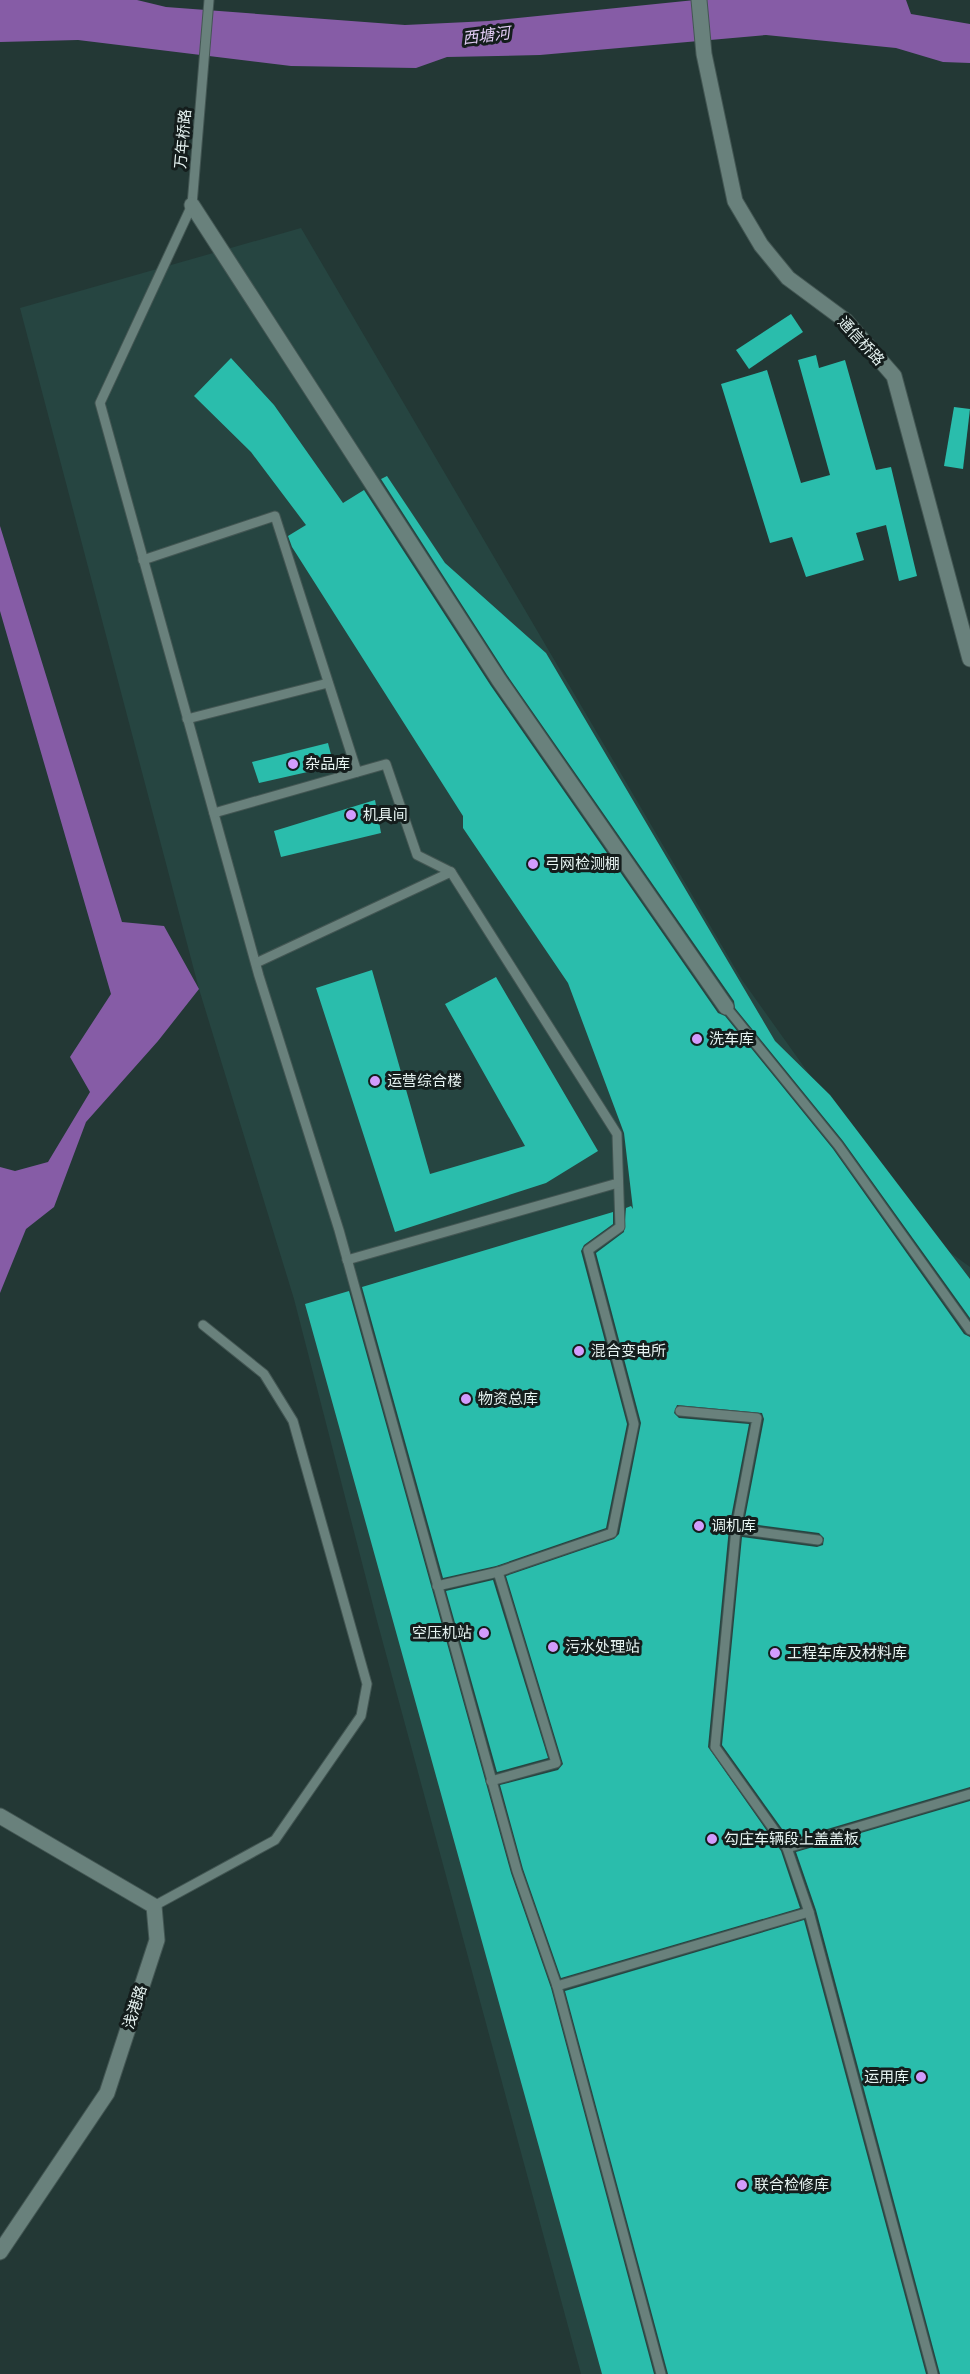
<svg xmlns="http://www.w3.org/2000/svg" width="970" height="2374" viewBox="0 0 970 2374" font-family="'DejaVu Sans','Noto Sans SC',sans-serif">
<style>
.built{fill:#264541}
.water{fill:#865ca6}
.building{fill:#2abdac}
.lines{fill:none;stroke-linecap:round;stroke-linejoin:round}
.service-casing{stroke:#435653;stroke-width:11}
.minor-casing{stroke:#435653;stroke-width:17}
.service{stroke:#69817c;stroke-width:9}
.minor{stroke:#69817c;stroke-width:15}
.poi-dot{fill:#d29cfd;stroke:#141d1c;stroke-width:2}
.labels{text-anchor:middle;stroke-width:6;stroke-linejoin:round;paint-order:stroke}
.street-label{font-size:15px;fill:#e6f3f1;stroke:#141d1c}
.poi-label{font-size:15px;fill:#e6f3f1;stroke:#141d1c;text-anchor:start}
.water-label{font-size:16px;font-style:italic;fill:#e0cbf3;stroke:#141d1c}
</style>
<rect width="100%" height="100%" fill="#233835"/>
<path class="built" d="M301 228 742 980 922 1232 970 1267V2374H581L376 1617 294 1299 199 989 20 308Z"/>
<g class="water">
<path d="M0 0H137L166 7 405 25 489 21 695 0H906L911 14 970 24V63L943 62 896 48 766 35 540 55 447 57 416 68 291 66 78 40 0 42Z"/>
<path d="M0 526 122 922 164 926 199 989 158 1041 86 1122 54 1207 26 1229 0 1293V1167L15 1171 48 1162 90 1092 70 1057 111 994 0 611Z"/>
</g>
<g class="building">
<path d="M791 314 803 332 749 369 736 350Z"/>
<path d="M816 355 819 368 845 360 876 470 891 467 917 576 899 581 886 525 856 533 864 560 806 577 792 537 770 543 721 384 767 370 801 483 830 475 798 360Z"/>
<path d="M231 358 274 405 343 503 364 490 491 686 718 1013 725 1016 833 1149 964 1334 970 1337V1787L790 1840 722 1745 742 1537 817 1547 823 1545 824 1538 819 1533 744 1523 764 1419 762 1413 677 1405 674 1413 679 1418 749 1424 729 1528 708 1747 781 1851 800 1908 561 1978 523 1869 500 1785 558 1770 563 1764 506 1576 614 1539 619 1534 641 1423 596 1253 624 1232 626 1208 631 1206 633 1209 624 1133 568 983 463 828V816L292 547 288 536 306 525 251 452 194 396Z"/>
<path d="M954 407 970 409 963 469 944 466Z"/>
<path d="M387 476 445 563 546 653 775 1041 830 1095 970 1279V1318L843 1141 735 1008 734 1001 507 675 381 479Z"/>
<path d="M328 743 334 766 259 783 252 762Z"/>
<path d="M375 800 381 833 281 857 274 831Z"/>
<path d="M372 970 430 1174 525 1146 445 1004 496 977 598 1151 546 1183 395 1232 316 988Z"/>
<path d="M613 1212V1224L584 1245 581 1251 627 1424 606 1528 496 1566 443 1578 362 1287Z"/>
<path d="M349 1291 511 1873 551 1988 654 2374H602L305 1304Z"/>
<path d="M493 1580 548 1758 497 1772 446 1591Z"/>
<path d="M970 1801V2374H940L816 1910 796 1852Z"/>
<path d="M804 1920 926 2374H668L565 1991Z"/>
</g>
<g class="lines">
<defs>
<g id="service">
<path d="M209 0 192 205 100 403 259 976 339 1230 517 1871 557 1986"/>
<path d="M143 560 275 516 357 772"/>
<path d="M187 719 328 683"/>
<path d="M214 813 386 764 417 855 451 872"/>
<path d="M256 963 451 872 617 1134 620 1227 588 1250 634 1424 612 1533 498 1572 437 1586"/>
<path d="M726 1007 838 1145 970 1330"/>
<path d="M347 1260 618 1183"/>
<path d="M680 1411 757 1418 736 1529 818 1540"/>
<path d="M736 1529 715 1747 787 1848 809 1912 933 2374"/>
<path d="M491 1781 556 1763 498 1572"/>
<path d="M787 1848 970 1794"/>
<path d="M154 1906 275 1840 361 1716 367 1684 293 1421 264 1374 203 1325"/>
<path d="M661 2374 557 1986 809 1912"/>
</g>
<g id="minor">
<path d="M699 0 704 54 735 201 761 245 788 278 846 321 894 376 970 659"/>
<path d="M192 205 499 680 726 1007"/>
<path d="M0 1816 154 1906 157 1940 107 2093 0 2252"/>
</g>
</defs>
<use href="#service" class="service-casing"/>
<use href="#minor" class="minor-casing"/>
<use href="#service" class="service"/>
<use href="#minor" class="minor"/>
</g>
<g class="poi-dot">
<circle cx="293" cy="764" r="6"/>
<circle cx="351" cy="815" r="6"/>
<circle cx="533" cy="864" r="6"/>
<circle cx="697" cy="1039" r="6"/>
<circle cx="375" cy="1081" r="6"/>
<circle cx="579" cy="1351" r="6"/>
<circle cx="466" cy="1399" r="6"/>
<circle cx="699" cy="1526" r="6"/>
<circle cx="484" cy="1633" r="6"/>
<circle cx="553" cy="1647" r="6"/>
<circle cx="775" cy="1653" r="6"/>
<circle cx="712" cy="1839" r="6"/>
<circle cx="921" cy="2077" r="6"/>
<circle cx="742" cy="2185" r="6"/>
</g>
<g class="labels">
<g class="street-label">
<text transform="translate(183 139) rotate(-85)" y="5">万年桥路</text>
<text transform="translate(861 341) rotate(47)" y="5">通信桥路</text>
<text transform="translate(135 2007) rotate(-72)" y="5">浅港路</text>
</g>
<g class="poi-label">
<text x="305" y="769">杂品库</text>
<text x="363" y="820">机具间</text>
<text x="545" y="869">弓网检测棚</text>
<text x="709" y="1044">洗车库</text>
<text x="387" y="1086">运营综合楼</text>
<text x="591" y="1356">混合变电所</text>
<text x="478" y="1404">物资总库</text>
<text x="711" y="1531">调机库</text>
<text x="472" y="1638" text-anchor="end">空压机站</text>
<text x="565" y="1652">污水处理站</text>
<text x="787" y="1658">工程车库及材料库</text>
<text x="724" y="1844">勾庄车辆段上盖盖板</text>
<text x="909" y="2082" text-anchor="end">运用库</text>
<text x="754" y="2190">联合检修库</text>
</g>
<g class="water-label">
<text transform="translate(486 35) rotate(-7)" y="6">西塘河</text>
</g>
</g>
</svg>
